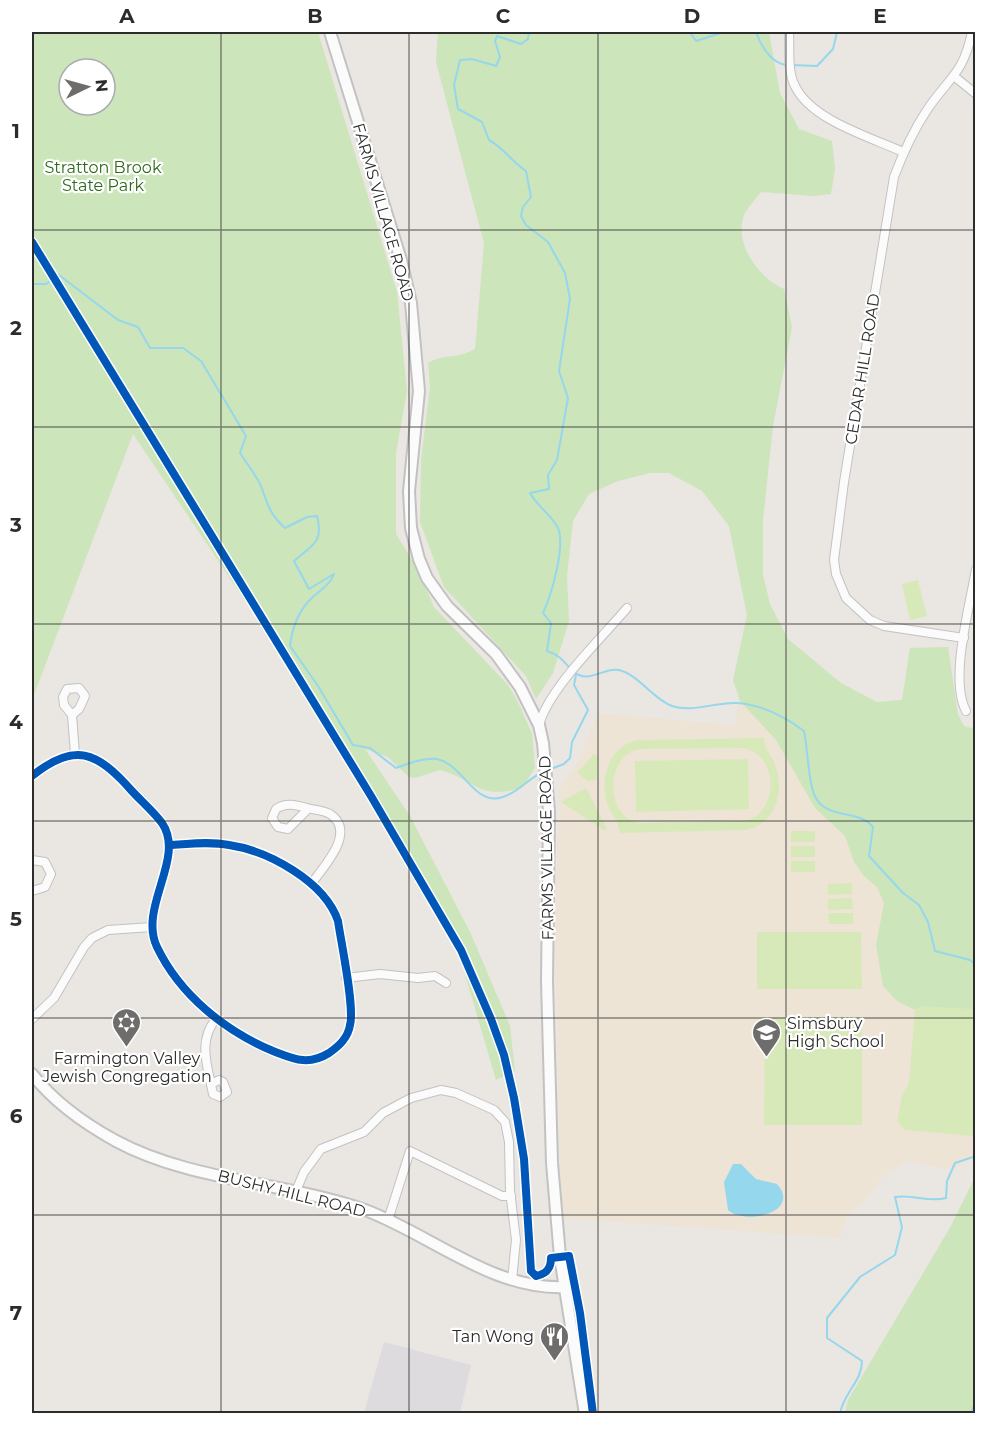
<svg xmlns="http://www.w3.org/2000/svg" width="1007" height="1445" viewBox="0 0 1007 1445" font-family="Montserrat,sans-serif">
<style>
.industrial{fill:#dddbdd}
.education{fill:#ede4d6}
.green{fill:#cce5ba;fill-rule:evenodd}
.pitch{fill:#d7e9b8;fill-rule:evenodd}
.water{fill:#95d7ec}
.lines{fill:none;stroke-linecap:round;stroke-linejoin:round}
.stream{stroke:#95d7ec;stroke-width:2}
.minor-casing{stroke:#c3c2c3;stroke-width:10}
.secondary-casing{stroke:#c3c2c3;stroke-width:14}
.minor{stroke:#fcfbfb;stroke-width:8}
.secondary{stroke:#fcfbfb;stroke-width:10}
.cycleway-casing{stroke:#fff;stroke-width:11}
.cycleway{stroke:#0057b8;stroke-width:8}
.grid{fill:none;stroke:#2c2c2c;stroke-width:1.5;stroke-opacity:0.55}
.labels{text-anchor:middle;stroke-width:4.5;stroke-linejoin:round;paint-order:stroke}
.park-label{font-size:16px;fill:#2c6a1a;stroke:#fff}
.street-label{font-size:16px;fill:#2c2c2c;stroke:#fff}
.poi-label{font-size:16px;fill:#2c2c2c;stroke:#fff;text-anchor:start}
.neatline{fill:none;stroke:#2c2c2c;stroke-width:2}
.grid-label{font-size:20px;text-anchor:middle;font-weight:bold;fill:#2c2c2c}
</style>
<rect width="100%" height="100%" fill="#eae6e2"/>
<path class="industrial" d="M384 1342 471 1365 460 1413H364Z"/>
<path class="education" d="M741 686 975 958V1156L951 1170 909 1161 885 1174 861 1205 849 1212 840 1238 561 1218 555 936 558 824 561 823 558 790 578 763 598 713 735 725Z"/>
<g class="green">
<path d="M32 32H318L397 292 407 391 396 453V534L418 570 434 607 508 685 518 702 532 734 535 768 522 788C476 800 479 781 440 770L415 778 409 777 388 757 365 749 410 816 471 934 510 1026 515 1071 496 1080 455 940 442 913 293 672 133 434 32 700ZM69 69H105V105H69Z"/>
<path d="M438 32H769L780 93 799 129 832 141 835 169 831 194 814 196 761 192C756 199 747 208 744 215 733 244 760 279 784 289L792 327 773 426 763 520V575L770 604 788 639 841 683 877 702 902 700 910 648 948 647 958 715 964 726 975 729V1012L931 1007 915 1010 897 1001 883 986 876 945 884 903 877 887 864 876 854 862 845 836 815 808 776 740 740 701 733 680 747 615 729 526 702 491 669 473H650L618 481 589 494 573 521 567 576 569 621 553 673 536 699 526 676 444 587 420 522 421 461 430 387 428 363C445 353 456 360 475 349L484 243 436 62Z"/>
<path d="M975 1177V1413H845L848 1400 951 1226Z"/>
</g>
<g class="pitch">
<path d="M918 580 927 616 910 620 902 584Z"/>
<path d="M764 738C764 750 773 756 776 768 785 793 774 826 745 830L620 833C619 821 611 814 607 803 599 778 610 744 639 740ZM742 748C780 752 780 817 742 821L641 823C604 819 604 754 641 749Z"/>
<path d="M594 754 599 757C595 764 599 772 596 780L588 781 577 773Z"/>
<path d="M748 759 749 809 636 812 635 761Z"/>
<path d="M586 788 607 829 605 831 561 802Z"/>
<rect x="791" y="831" width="24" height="11"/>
<rect x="791" y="846" width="24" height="11"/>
<rect x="791" y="861" width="24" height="11"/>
<path d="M852 883V894L828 895V884Z"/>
<path d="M852 898 853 909 828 910V899Z"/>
<path d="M828 913H853V924H829Z"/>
<path d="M757 932H861L862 989H757Z"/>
<path d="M921 1006 975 1009V1136L905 1130 897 1122 902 1095 909 1083 915 1010Z"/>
<path d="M862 1017V1125H764L765 1018Z"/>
</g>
<path class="water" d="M733 1164H741L756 1179 777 1184C802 1212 746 1226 728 1210L724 1182Z"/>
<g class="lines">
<g class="stream">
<path d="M529 32 528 39 521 44 497 36 495 41 500 57 496 66 472 59 460 60 454 85 458 109 482 122 489 140C504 148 512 162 526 171L531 197 523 207 521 216 526 225 548 242 565 273 570 299 559 371 568 398 557 460 548 475 549 489 530 493C537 506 550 514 557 526 567 543 551 596 543 613L551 623 547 651C566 657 567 670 579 675 591 681 606 667 619 670 639 675 653 699 672 706 693 713 715 702 736 703 761 704 785 717 804 731 808 749 808 787 817 800 830 819 860 810 873 827L869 856 903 893 919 905 928 922 935 951 970 960 976 965"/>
<path d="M690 32 696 41 724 32"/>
<path d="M756 32C760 44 771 64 787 65"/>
<path d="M792 65 817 66 833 49 837 32"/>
<path d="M32 284H46L59 275 118 320 138 327 150 348H183L201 361 246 436 240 453C247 464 256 475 261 486 267 503 270 515 285 528L307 517 317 516C324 543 312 545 294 561L309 589 334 574C329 587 316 592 308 602 296 615 292 630 290 646L318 686 353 745 370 748 396 768C408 764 424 757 437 759 463 764 474 807 503 797 517 793 529 778 543 772"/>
<path d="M548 770 564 764 570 758 572 742 588 710 574 685 576 675"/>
<path d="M840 1414C843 1393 862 1382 862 1361L827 1338V1318L860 1277 895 1255 902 1227 895 1197C913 1194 929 1203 946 1198L947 1181 955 1163 976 1156"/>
<path d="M971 1414 976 1399"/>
</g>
<defs>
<g id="minor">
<path d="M789 32C790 48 787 71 795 86 811 120 870 137 903 152"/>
<path d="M955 77 976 94"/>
<path d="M964 638 884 626 870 620 846 598 836 574 834 560 844 482 894 177C903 153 913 131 927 110 949 77 963 75 972 32"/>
<path d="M966 711C949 679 970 606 976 569"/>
<path d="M72 715 64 705 63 697 67 689 79 688 85 696 79 709 72 715 75 754"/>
<path d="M539 725C549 688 601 639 627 608"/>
<path d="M32 776C74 742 97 751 131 790 141 801 153 811 162 823 186 858 138 907 157 947 180 995 225 1031 273 1051 294 1059 308 1066 329 1053 339 1046 348 1038 350 1025 355 1008 341 942 338 921 325 882 269 851 229 845 209 841 189 844 169 845"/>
<path d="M308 809 288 829 278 827 272 818 276 809C286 802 296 805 307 808 314 810 323 810 330 814 357 832 324 866 312 883"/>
<path d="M32 860 45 862 51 874 45 887 32 891"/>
<path d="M346 978 380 974 418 978 435 976 446 983"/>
<path d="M32 1019 54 998 84 947 92 938 108 930 152 927"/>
<path d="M211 1084 219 1080 223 1082 227 1092 220 1097 213 1094C208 1068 197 1041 216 1019"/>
<path d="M296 1191 304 1172 321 1149 364 1132 383 1113 411 1098 441 1090 456 1093 494 1110 505 1122 509 1142 510 1191 516 1240 512 1280"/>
<path d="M388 1220 410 1151 502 1196H511"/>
</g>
<g id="secondary">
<path d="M330 32 401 260 411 303 419 391 409 491 411 528 419 559 427 578 447 606 496 654 520 687 539 725 543 743 549 811 547 981 552 1163 560 1257 585 1414"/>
<path d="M32 1074C54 1102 85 1124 116 1141 190 1181 285 1182 365 1210 430 1234 493 1291 566 1287"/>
</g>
</defs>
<use href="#minor" class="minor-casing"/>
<use href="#secondary" class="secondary-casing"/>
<use href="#minor" class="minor"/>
<use href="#secondary" class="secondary"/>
<defs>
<g id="cycleway">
<path d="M32 242 371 796 461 950 491 1019 504 1055 514 1098 524 1159 531 1271 536 1276C546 1274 551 1269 551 1258L569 1256 580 1313 593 1414"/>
<path d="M32 776C74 742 97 751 131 790 141 801 153 811 162 823 186 858 138 907 157 947 180 995 225 1031 273 1051 294 1059 308 1066 329 1053 339 1046 348 1038 350 1025 355 1008 341 942 338 921 325 882 269 851 229 845 209 841 189 844 169 845"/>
</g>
</defs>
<use href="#cycleway" class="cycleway-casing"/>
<use href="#cycleway" class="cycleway"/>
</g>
<path class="grid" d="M221 32V1414M409 32V1414M598 32V1414M786 32V1414M32 230H976M32 427H976M32 624H976M32 821H976M32 1018H976M32 1215H976"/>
<defs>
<symbol id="synagogue-pin" viewBox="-11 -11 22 30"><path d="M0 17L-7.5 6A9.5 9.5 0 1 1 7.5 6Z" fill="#6e6d6c" stroke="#fff"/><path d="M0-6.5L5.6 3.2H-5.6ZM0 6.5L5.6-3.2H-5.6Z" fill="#fff"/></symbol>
<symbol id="school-pin" viewBox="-11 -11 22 30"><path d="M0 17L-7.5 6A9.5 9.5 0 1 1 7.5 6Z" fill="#6e6d6c" stroke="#fff"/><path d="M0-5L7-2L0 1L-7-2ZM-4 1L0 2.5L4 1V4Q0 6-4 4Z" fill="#fff"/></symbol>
<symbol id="restaurant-pin" viewBox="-11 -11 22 30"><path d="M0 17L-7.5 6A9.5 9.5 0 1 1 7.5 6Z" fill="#6e6d6c" stroke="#fff"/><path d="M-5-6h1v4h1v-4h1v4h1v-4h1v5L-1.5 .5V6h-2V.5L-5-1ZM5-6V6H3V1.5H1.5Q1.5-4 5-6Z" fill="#fff"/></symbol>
</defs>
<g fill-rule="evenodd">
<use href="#synagogue-pin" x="110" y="1006" width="33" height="45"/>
<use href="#school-pin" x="750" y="1016" width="33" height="45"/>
<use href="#restaurant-pin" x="538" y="1320" width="33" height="45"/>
</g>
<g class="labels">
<g class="park-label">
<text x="103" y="173">Stratton Brook<tspan x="103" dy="18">State Park</tspan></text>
</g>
<g class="street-label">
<text transform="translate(384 212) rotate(74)" y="6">FARMS VILLAGE ROAD</text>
<text transform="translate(862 369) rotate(-81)" y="6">CEDAR HILL ROAD</text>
<text transform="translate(546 848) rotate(-91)" y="6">FARMS VILLAGE ROAD</text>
<text transform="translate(292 1193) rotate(14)" y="6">BUSHY HILL ROAD</text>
</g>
<g class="poi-label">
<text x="787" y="1029">Simsbury<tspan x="787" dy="18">High School</tspan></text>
<text x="127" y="1064" text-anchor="middle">Farmington Valley<tspan x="127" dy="18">Jewish Congregation</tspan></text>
<text x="534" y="1342" text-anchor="end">Tan Wong</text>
</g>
</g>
<rect width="1007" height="1445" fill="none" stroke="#ffffff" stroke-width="66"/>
<g transform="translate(87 87) rotate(85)"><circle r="28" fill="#ffffff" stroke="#ababab" stroke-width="1.5"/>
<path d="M0-4.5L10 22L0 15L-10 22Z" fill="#6e6d6c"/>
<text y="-9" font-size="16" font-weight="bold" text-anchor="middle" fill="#2c2c2c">N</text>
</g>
<rect x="33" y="33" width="941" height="1379" class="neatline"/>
<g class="grid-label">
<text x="127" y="23">A</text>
<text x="315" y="23">B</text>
<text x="503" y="23">C</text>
<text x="692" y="23">D</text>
<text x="880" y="23">E</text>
<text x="16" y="138">1</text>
<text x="16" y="335">2</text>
<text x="16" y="532">3</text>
<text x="16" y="729">4</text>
<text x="16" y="926">5</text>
<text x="16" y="1123">6</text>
<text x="16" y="1320">7</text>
</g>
</svg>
